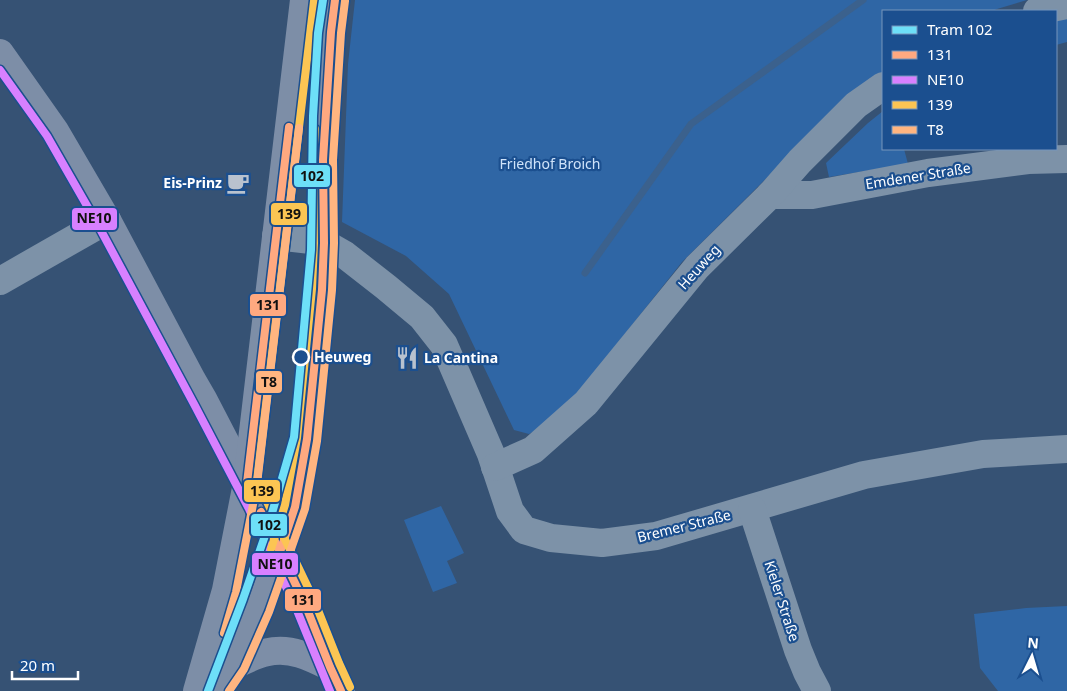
<svg xmlns="http://www.w3.org/2000/svg" width="1067" height="691" viewBox="0 0 1067 691" font-family="'Noto Sans',sans-serif">
<style>
.green{fill:#2f66a5}
.lines{fill:none;stroke-linecap:round;stroke-linejoin:round}
.stream{stroke:#3b618d;stroke-width:7}
.minor{stroke:#7d92a8;stroke-width:28}
.major{stroke:#7d8ea7;stroke-width:28}
.bus-1-casing{stroke:#1b4f8f;stroke-width:11}
.bus-2-casing{stroke:#1b4f8f;stroke-width:11}
.bus-3-casing{stroke:#1b4f8f;stroke-width:11}
.bus-4-casing{stroke:#1b4f8f;stroke-width:11}
.bus-1{stroke:#ffa980;stroke-width:8}
.bus-2{stroke:#d880ff;stroke-width:8}
.bus-3{stroke:#fcc553;stroke-width:8}
.bus-4{stroke:#ffb580;stroke-width:8}
.tram-1-casing{stroke:#1b4f8f;stroke-width:11}
.tram-1{stroke:#6ddff8;stroke-width:8}
.stop-dot{fill:#1b4f8f;stroke:#fff;stroke-width:2.5}
.labels{text-anchor:middle;stroke-width:4.5;stroke-linejoin:round;paint-order:stroke}
.park-label{font-size:14px;fill:#cfe3fa;stroke:#1b4f8f}
.street-label{font-size:14px;fill:#fff;stroke:#1b4f8f}
.poi-label{font-size:14px;font-weight:bold;fill:#fff;stroke:#1b4f8f;text-anchor:end}
.stop-label{font-size:14px;font-weight:bold;fill:#fff;stroke:#1b4f8f;text-anchor:start}
.line-badge{stroke:#1b4f8f;stroke-width:2}
.pale-badge-label{font-size:14px;text-anchor:middle;font-weight:bold;fill:#111}
</style>
<rect width="100%" height="100%" fill="#365274"/>
<g class="green">
<path d="M355 0H1027L997 9 992 11H883V74L852 93 682 262 558 418 529 434 514 430 449 294 406 256 342 222 348 64Z"/>
<path d="M1067 18V42L1056 45V20Z"/>
<path d="M883 111V149H904L908 164 829 177 826 163 868 123Z"/>
<path d="M441 506 464 553 447 561 457 583 433 592 404 520Z"/>
<path d="M1067 606V691H998L980 668 974 614 1026 608Z"/>
</g>
<g class="lines">
<path class="stream" d="M585 273 691 124 863 0"/>
<g class="minor">
<path d="M1037 11 1067 5"/>
<path d="M770 195H812L928 173 1028 160 1067 159"/>
<path d="M276 236 311 240 324 243 345 255 386 287 422 317 444 345 491 454 510 511 524 530 551 538 602 543 656 536 864 475 983 454 1067 449"/>
<path d="M0 281 107 220"/>
<path d="M495 467 533 450 586 403 697 267 770 195 800 161 856 105 883 86"/>
<path d="M752 509 798 650 807 672 817 691"/>
</g>
<g class="major">
<path d="M0 53 55 131 107 220 192 380 203 399 258 505 305 604 330 667 341 691"/>
<path d="M235 665C257 654 275 646 300 654 310 657 320 662 330 667"/>
<path d="M197 691 226 590 247 483 304 0"/>
<path d="M217 691 235 665 260 608 280 552 295 507 307 439 322 290 324 243 323 160 331 32 335 0"/>
</g>
<defs>
<g id="bus-1">
<path d="M247 483 289 127"/>
<path d="M261 512 305 604 330 667 341 691"/>
<path d="M280 552 295 507 307 439 322 290 324 243 323 160 331 32 335 0"/>
</g>
<path id="bus-2" d="M0 70 47 136 98 225 194 404 249 509 296 608 330 691"/>
<g id="bus-3">
<path d="M314 1 257 481 314 600 339 663 350 687"/>
<path d="M271 549 285 505 297 438 312 289 314 243 313 160 315 129"/>
</g>
<g id="bus-4">
<path d="M224 633 236 592 257 484 299 128"/>
<path d="M229 691 244 669 269 612 289 555 305 509 317 441 332 290 334 243 333 160 341 33 345 1"/>
</g>
</defs>
<use href="#bus-1" class="bus-1-casing"/>
<use href="#bus-2" class="bus-2-casing"/>
<use href="#bus-3" class="bus-3-casing"/>
<use href="#bus-4" class="bus-4-casing"/>
<use href="#bus-1" class="bus-1"/>
<use href="#bus-2" class="bus-2"/>
<use href="#bus-3" class="bus-3"/>
<use href="#bus-4" class="bus-4"/>
<defs>
<path id="tram-1" d="M208 691 243 599 268 527 294 437 311 250 313 116 318 33 323 0"/>
</defs>
<use href="#tram-1" class="tram-1-casing"/>
<use href="#tram-1" class="tram-1"/>
</g>
<defs>
<symbol id="cafe-bare" viewBox="-9 -9 18 18"><path d="M-5.5-4.5H6V0H3Q3 3.5 0 3.5H-2.5Q-5.5 3.5-5.5 0ZM3-3.2v2h1.7v-2ZM-6 4.5H4V6H-6Z" fill="#b9c2ce" stroke="#1b4f8f" stroke-width="2.5" paint-order="stroke"/></symbol>
<symbol id="restaurant-bare" viewBox="-9 -9 18 18"><path d="M-5-6h1v4h1v-4h1v4h1v-4h1v5L-1.5 .5V6h-2V.5L-5-1ZM5-6V6H3V1.5H1.5Q1.5-4 5-6Z" fill="#b9c2ce" stroke="#1b4f8f" stroke-width="2.5" paint-order="stroke"/></symbol>
</defs>
<g fill-rule="evenodd">
<use href="#cafe-bare" x="222" y="167" width="32" height="32"/>
<use href="#restaurant-bare" x="391" y="342" width="32" height="32"/>
</g>
<circle class="stop-dot" cx="301" cy="357" r="8"/>
<g class="labels">
<g class="park-label">
<text x="550" y="169">Friedhof Broich</text>
</g>
<g class="street-label">
<text transform="translate(918 176) rotate(-9)" y="5">Emdener Straße</text>
<text transform="translate(699 267) rotate(-48)" y="5">Heuweg</text>
<text transform="translate(684 526) rotate(-14)" y="5">Bremer Straße</text>
<text transform="translate(782 601) rotate(72)" y="5">Kieler Straße</text>
</g>
<g class="poi-label">
<text x="222" y="188">Eis-Prinz</text>
<text x="424" y="363" text-anchor="start">La Cantina</text>
</g>
<g class="stop-label">
<text x="314" y="362">Heuweg</text>
</g>
</g>
<g class="line-badge">
<rect x="293" y="164" width="38" height="24" rx="5" fill="#6ddff8"/>
<rect x="270" y="202" width="38" height="24" rx="5" fill="#fcc553"/>
<rect x="71" y="207" width="47" height="24" rx="5" fill="#d880ff"/>
<rect x="249" y="293" width="38" height="24" rx="5" fill="#ffa980"/>
<rect x="255" y="370" width="28" height="24" rx="5" fill="#ffb580"/>
<rect x="243" y="479" width="38" height="24" rx="5" fill="#fcc553"/>
<rect x="250" y="513" width="38" height="24" rx="5" fill="#6ddff8"/>
<rect x="251" y="552" width="48" height="24" rx="5" fill="#d880ff"/>
<rect x="284" y="588" width="38" height="24" rx="5" fill="#ffa980"/>
</g>
<g class="pale-badge-label">
<text x="312" y="181">102</text>
<text x="289" y="219">139</text>
<text x="94" y="223">NE10</text>
<text x="268" y="310">131</text>
<text x="269" y="387">T8</text>
<text x="262" y="496">139</text>
<text x="269" y="530">102</text>
<text x="275" y="569">NE10</text>
<text x="303" y="605">131</text>
</g>
<rect x="882" y="10" width="175" height="140" fill="#1b4f8f" stroke="#7695bc"/>
<rect x="892" y="26" width="25" height="8" fill="#6ddff8" stroke="#7695bc"/>
<text x="927" y="35" font-size="15" fill="#ffffff">Tram 102</text>
<rect x="892" y="51" width="25" height="8" fill="#ffa980" stroke="#7695bc"/>
<text x="927" y="60" font-size="15" fill="#ffffff">131</text>
<rect x="892" y="76" width="25" height="8" fill="#d880ff" stroke="#7695bc"/>
<text x="927" y="85" font-size="15" fill="#ffffff">NE10</text>
<rect x="892" y="101" width="25" height="8" fill="#fcc553" stroke="#7695bc"/>
<text x="927" y="110" font-size="15" fill="#ffffff">139</text>
<rect x="892" y="126" width="25" height="8" fill="#ffb580" stroke="#7695bc"/>
<text x="927" y="135" font-size="15" fill="#ffffff">T8</text>
<g transform="translate(1032 656) rotate(5)" stroke="#1b4f8f" stroke-width="4" paint-order="stroke">
<path d="M0-4L9 19L0 12L-9 19Z" fill="#ffffff"/>
<text y="-8" font-size="14" font-weight="bold" text-anchor="middle" fill="#ffffff">N</text>
</g>
<path d="M12 671v8h66v-8" fill="none" stroke="#ffffff" stroke-width="2.5"/>
<text x="20" y="671" font-size="15" fill="#ffffff" stroke="#1b4f8f" stroke-width="4" paint-order="stroke">20 m</text>
</svg>
